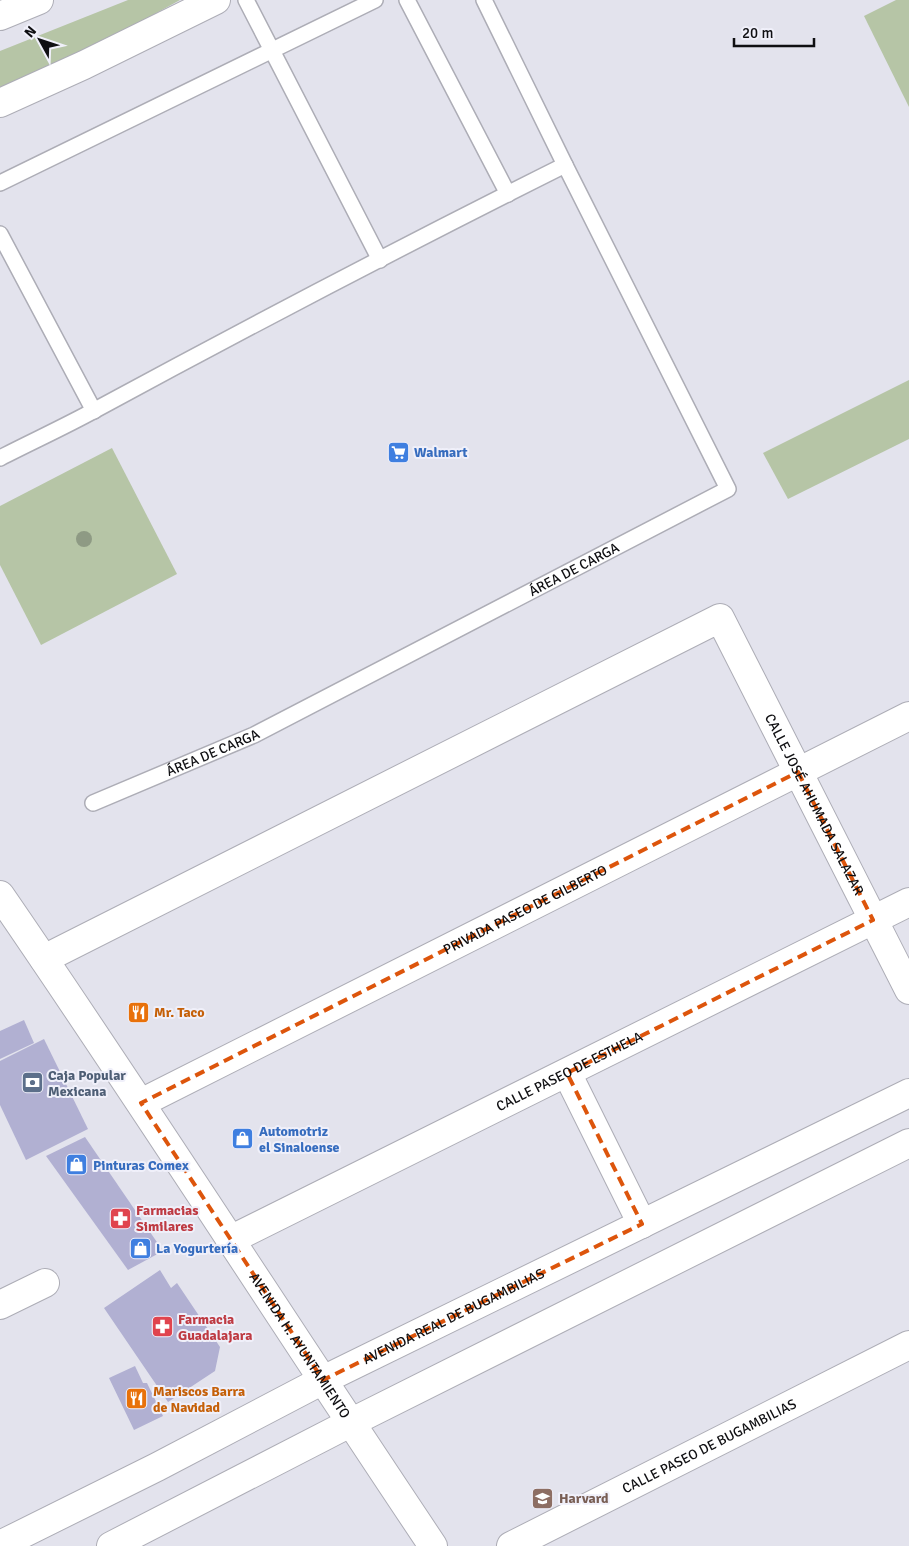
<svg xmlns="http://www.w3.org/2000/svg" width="909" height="1546" viewBox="0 0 909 1546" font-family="Signika,sans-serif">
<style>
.green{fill:#b6c5a6}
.building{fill:#b1b0d2}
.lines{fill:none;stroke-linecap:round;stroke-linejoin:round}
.lane-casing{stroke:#adadb6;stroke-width:18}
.street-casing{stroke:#adadb6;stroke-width:30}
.secondary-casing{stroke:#adadb6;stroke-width:30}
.highway-casing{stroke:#adadb6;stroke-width:30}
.lane{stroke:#fff;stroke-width:15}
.street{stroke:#fff;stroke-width:28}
.secondary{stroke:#fff;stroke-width:28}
.highway{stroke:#fff;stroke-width:28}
.tree{fill:#8e9a84}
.marked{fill:none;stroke:#dd550c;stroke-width:4;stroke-dasharray:10 6;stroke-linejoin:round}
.labels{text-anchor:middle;stroke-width:4;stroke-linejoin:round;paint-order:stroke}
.shop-label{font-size:14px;font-weight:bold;fill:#366cbe;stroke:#f0f0fa;text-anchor:start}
.street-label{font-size:14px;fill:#0f0f12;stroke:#f0f0fa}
.food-label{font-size:14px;font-weight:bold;fill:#c56008;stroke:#f0f0fa;text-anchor:start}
.service-label{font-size:14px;font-weight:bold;fill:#4e5e75;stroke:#f0f0fa;text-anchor:start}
.health-label{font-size:14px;font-weight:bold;fill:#be3a42;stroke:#f0f0fa;text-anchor:start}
.education-label{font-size:14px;font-weight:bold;fill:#785e54;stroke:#f0f0fa;text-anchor:start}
</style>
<rect width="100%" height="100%" fill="#e3e3ed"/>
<g class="green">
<path d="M128 0H180L73 59 0 90V51Z"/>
<path d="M896 0H909V107L864 16Z"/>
<path d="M909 380V439L788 499 763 453Z"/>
<path d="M112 448 177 574 41 645 0 565V506Z"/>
</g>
<g class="building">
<path d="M24 1020 34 1043 0 1059V1031Z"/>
<path d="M44 1039 88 1129 26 1160 0 1105V1061Z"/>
<path d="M85 1137 163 1251 128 1270 46 1156Z"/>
<path d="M160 1270 171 1288 177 1283 220 1347 215 1371 168 1402 104 1308Z"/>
<path d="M135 1366 143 1383H147L163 1416 134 1430 109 1378Z"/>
</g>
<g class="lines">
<defs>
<g id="lane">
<path d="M246 0 380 260"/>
<path d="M407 0 508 194"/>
<path d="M0 183 375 0"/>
<path d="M0 234 94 411"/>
<path d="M0 458C31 442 64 427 95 410 250 326 407 244 565 165L484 0"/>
<path id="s1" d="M93 803 254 735 728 489 565 165"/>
</g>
<g id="street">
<path id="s2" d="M44 959 720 618 909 990"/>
<path d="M567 1073 642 1224"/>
<path id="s3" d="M141 1103 909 716"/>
<path id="s4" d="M230 1240 909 902"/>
<path d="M0 1305 45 1283"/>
<path id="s5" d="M0 1545 157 1467 323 1380 909 1093"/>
<path d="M111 1546 350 1423 909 1143"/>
<path id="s6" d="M511 1546 909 1345"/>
</g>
<g id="secondary">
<path d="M0 103 84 65 216 0"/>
<path id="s7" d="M0 895C148 1110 288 1330 433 1546"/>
</g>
<path id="highway" d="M0 16 39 0"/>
</defs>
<use href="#lane" class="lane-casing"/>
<use href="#street" class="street-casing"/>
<use href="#secondary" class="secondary-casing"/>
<use href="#highway" class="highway-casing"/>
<use href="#lane" class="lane"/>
<use href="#street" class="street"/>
<use href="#secondary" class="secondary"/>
<use href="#highway" class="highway"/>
</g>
<circle class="tree" cx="84" cy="539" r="8"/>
<path class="marked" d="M798 772 873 920 567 1073 642 1224 323 1380 141 1103Z"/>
<defs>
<symbol id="supermarket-square" viewBox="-11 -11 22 22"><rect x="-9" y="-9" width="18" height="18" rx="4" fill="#3f7fe0" stroke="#f0f0fa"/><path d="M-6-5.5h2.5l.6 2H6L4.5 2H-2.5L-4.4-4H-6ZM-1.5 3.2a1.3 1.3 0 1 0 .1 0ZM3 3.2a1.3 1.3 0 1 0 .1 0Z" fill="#fff"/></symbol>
<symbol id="restaurant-square" viewBox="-11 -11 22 22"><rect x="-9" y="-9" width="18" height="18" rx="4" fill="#e8710a" stroke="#f0f0fa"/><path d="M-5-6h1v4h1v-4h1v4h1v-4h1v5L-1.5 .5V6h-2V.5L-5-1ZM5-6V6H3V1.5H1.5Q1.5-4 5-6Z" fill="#fff"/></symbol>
<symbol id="bank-square" viewBox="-11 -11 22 22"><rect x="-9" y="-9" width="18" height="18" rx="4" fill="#5c6f8a" stroke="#f0f0fa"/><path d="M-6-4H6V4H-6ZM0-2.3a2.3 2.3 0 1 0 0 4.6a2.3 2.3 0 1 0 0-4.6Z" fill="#fff"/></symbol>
<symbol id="shop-square" viewBox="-11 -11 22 22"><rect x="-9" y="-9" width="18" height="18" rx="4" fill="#3f7fe0" stroke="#f0f0fa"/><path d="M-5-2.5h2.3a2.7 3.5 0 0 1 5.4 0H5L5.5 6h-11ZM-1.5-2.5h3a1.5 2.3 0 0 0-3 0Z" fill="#fff"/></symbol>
<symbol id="pharmacy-square" viewBox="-11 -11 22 22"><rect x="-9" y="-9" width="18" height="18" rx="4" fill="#e0444e" stroke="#f0f0fa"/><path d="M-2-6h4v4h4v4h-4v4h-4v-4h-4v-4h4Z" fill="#fff"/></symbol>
<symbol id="school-square" viewBox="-11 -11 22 22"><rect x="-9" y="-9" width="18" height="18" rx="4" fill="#8d6e63" stroke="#f0f0fa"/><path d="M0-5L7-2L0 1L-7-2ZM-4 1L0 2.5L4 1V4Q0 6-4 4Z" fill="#fff"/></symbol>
</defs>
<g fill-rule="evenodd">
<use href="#supermarket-square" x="386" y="440" width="25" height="25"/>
<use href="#restaurant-square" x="126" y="1000" width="25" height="25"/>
<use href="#bank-square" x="20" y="1070" width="25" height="25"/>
<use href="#shop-square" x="230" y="1126" width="25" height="25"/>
<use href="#shop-square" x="64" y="1152" width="25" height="25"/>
<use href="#pharmacy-square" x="108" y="1206" width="25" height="25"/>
<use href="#shop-square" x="128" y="1236" width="25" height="25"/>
<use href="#pharmacy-square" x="150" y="1314" width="25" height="25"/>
<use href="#restaurant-square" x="124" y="1386" width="25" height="25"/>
<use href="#school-square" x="530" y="1486" width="25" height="25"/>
</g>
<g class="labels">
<g class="shop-label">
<text x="414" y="457">Walmart</text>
<text x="259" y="1136">Automotriz<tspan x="259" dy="16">el Sinaloense</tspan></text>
<text x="93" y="1170">Pinturas Comex</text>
<text x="156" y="1253">La Yogurtería</text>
</g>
<g class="street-label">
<text dy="5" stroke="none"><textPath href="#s1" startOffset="535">ÁREA DE CARGA</textPath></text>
<text dy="5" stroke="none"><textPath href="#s1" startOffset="130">ÁREA DE CARGA</textPath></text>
<text dy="5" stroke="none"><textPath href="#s2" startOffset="966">CALLE JOSÉ AHUMADA SALAZAR</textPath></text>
<text dy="5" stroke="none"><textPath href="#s3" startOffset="430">PRIVADA PASEO DE GILBERTO</textPath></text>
<text dy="5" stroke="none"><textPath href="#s4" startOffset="379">CALLE PASEO DE ESTHELA</textPath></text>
<text dy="5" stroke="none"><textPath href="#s5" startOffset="508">AVENIDA REAL DE BUGAMBILIAS</textPath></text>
<text dy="5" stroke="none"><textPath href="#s7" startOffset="541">AVENIDA H. AYUNTAMIENTO</textPath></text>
<text dy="5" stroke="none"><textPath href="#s6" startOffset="222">CALLE PASEO DE BUGAMBILIAS</textPath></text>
</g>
<g class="food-label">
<text x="154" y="1017">Mr. Taco</text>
<text x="153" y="1396">Mariscos Barra<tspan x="153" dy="16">de Navidad</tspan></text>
</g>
<g class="service-label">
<text x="48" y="1080">Caja Popular<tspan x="48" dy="16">Mexicana</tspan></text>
</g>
<g class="health-label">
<text x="136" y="1215">Farmacias<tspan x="136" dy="16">Similares</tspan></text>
<text x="178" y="1324">Farmacia<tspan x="178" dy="16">Guadalajara</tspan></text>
</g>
<g class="education-label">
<text x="559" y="1503">Harvard</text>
</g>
</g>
<g transform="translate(40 40) rotate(310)" stroke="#f0f0fa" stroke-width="4" paint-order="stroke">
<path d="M0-4L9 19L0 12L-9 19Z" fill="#0f0f12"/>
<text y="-8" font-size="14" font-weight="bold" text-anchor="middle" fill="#0f0f12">N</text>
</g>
<path d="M734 38v8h80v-8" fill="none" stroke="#0f0f12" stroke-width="2.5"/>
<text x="742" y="38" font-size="15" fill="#0f0f12" stroke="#f0f0fa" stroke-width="4" paint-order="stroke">20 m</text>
</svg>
